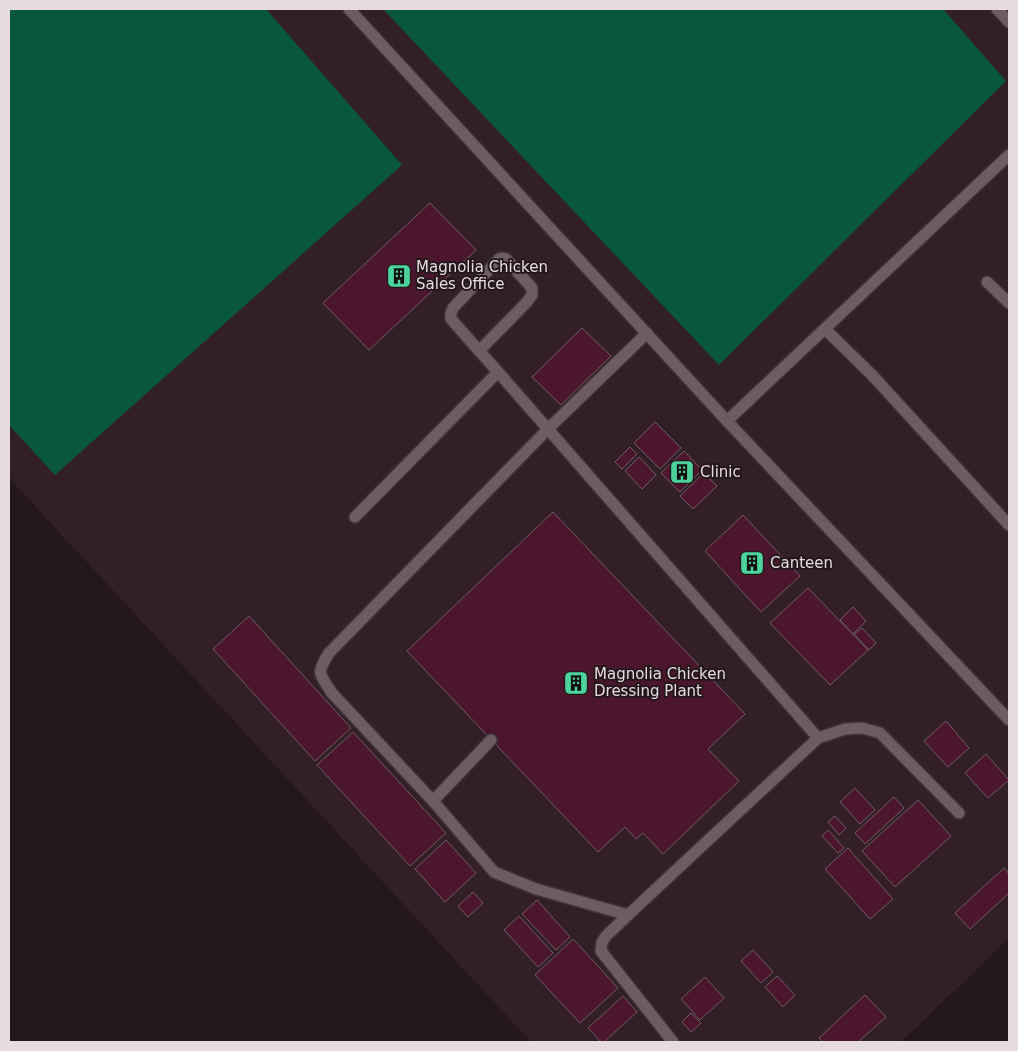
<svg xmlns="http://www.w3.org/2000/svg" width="1018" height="1051" viewBox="0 0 1018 1051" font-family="'DejaVu Sans',sans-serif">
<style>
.built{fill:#331f26}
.forest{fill:#09583b}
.building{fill:#4c162e;stroke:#6e5d63}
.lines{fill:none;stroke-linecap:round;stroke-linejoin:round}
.lane-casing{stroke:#3e3437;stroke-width:14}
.lane{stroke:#6d5c61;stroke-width:11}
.labels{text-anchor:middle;stroke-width:4;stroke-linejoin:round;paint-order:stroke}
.poi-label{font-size:15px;fill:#e6dcdf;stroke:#25181d;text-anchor:start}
</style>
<rect width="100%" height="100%" fill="#25181d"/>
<path class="built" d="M9 9H1009V938L901 1042H531L9 478Z"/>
<g class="forest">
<path d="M9 9H266L402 165 55 475 9 425Z"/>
<path d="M383 9H943L1006 81 719 365Z"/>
</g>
<g class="building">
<path d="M430 203 476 250 369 350 323 303Z"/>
<path d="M582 328 611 356 561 405 532 377Z"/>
<path d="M655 422 681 448 660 469 634 443Z"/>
<path d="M630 447 637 454 622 469 615 462Z"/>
<path d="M684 451 702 470 680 492 661 473Z"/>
<path d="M639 457 656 475 642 489 625 471Z"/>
<path d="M704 473 717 486 693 509 680 496Z"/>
<path d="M553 512 745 714 708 749 739 781 663 854 643 833 636 839 625 827 598 852 407 651Z"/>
<path d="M743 515 800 576 761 612 705 551Z"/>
<path d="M808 588 868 650 830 685 770 623Z"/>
<path d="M853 607 866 621 853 634 840 620Z"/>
<path d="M249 616 351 728 315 761 213 649Z"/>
<path d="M862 628 876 643 869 650 854 634Z"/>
<path d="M946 721 969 748 948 767 924 741Z"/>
<path d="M353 732 446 833 410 866 317 765Z"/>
<path d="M986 754 1009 780 988 798 965 773Z"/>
<path d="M855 788 875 810 860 824 840 802Z"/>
<path d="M894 797 904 808 865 844 855 833Z"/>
<path d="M918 800 951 836 895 887 862 851Z"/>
<path d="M835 816 846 828 839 835 828 822Z"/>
<path d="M828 830 844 848 838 853 822 836Z"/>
<path d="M446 840 476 873 445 902 415 869Z"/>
<path d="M848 848 893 899 870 919 825 869Z"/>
<path d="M1004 868 1009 874V893L970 929 955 913Z"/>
<path d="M473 892 483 903 468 917 458 906Z"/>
<path d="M537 900 570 937 556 950 522 914Z"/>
<path d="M519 916 553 953 538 967 504 930Z"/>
<path d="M573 939 618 988 580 1023 535 975Z"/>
<path d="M753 950 773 972 761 983 741 961Z"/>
<path d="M777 976 795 995 783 1007 765 987Z"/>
<path d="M705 977 724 998 700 1020 681 999Z"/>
<path d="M865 995 886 1017 858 1042H823L819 1038Z"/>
<path d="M623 996 637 1012 604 1042H601L588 1028Z"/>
<path d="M691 1013 701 1023 691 1032 682 1022Z"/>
</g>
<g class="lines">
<defs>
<g id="lane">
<path d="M349 9 727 421 1009 720"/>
<path d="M997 9 1009 22"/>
<path d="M987 282 1009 303"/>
<path d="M825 329 872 375 1009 525"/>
<path d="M479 351 526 303 532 295V288L506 259 502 258 499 259 453 308 451 313V319L498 372 818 738"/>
<path d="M727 421 1009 155"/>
<path d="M355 517 498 372"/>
<path d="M433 801 491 740"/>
<path d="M628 915 536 889 494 872 433 801 331 692C319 672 316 674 329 653L548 429 647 333"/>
<path d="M673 1042 601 951 602 942 606 936 628 915 818 738 845 729 862 728 880 733 959 813"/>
</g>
</defs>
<use href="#lane" class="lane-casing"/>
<use href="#lane" class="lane"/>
</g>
<defs>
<symbol id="building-square" viewBox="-11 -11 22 22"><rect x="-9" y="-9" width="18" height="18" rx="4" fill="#4cd39b" stroke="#25181d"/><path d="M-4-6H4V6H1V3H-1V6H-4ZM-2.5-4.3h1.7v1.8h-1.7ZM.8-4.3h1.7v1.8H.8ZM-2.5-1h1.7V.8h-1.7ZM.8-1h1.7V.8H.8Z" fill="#111"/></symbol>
</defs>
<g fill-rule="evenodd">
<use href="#building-square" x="385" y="262" width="28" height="28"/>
<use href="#building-square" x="668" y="458" width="28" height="28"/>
<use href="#building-square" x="738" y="549" width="28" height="28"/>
<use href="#building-square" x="562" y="669" width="28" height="28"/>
</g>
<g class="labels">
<g class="poi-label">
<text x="416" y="272">Magnolia Chicken<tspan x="416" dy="17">Sales Office</tspan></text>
<text x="700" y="477">Clinic</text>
<text x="770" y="568">Canteen</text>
<text x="594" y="679">Magnolia Chicken<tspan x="594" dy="17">Dressing Plant</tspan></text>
</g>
</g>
<rect width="1018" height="1051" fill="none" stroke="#e6dcdf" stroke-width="20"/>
</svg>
